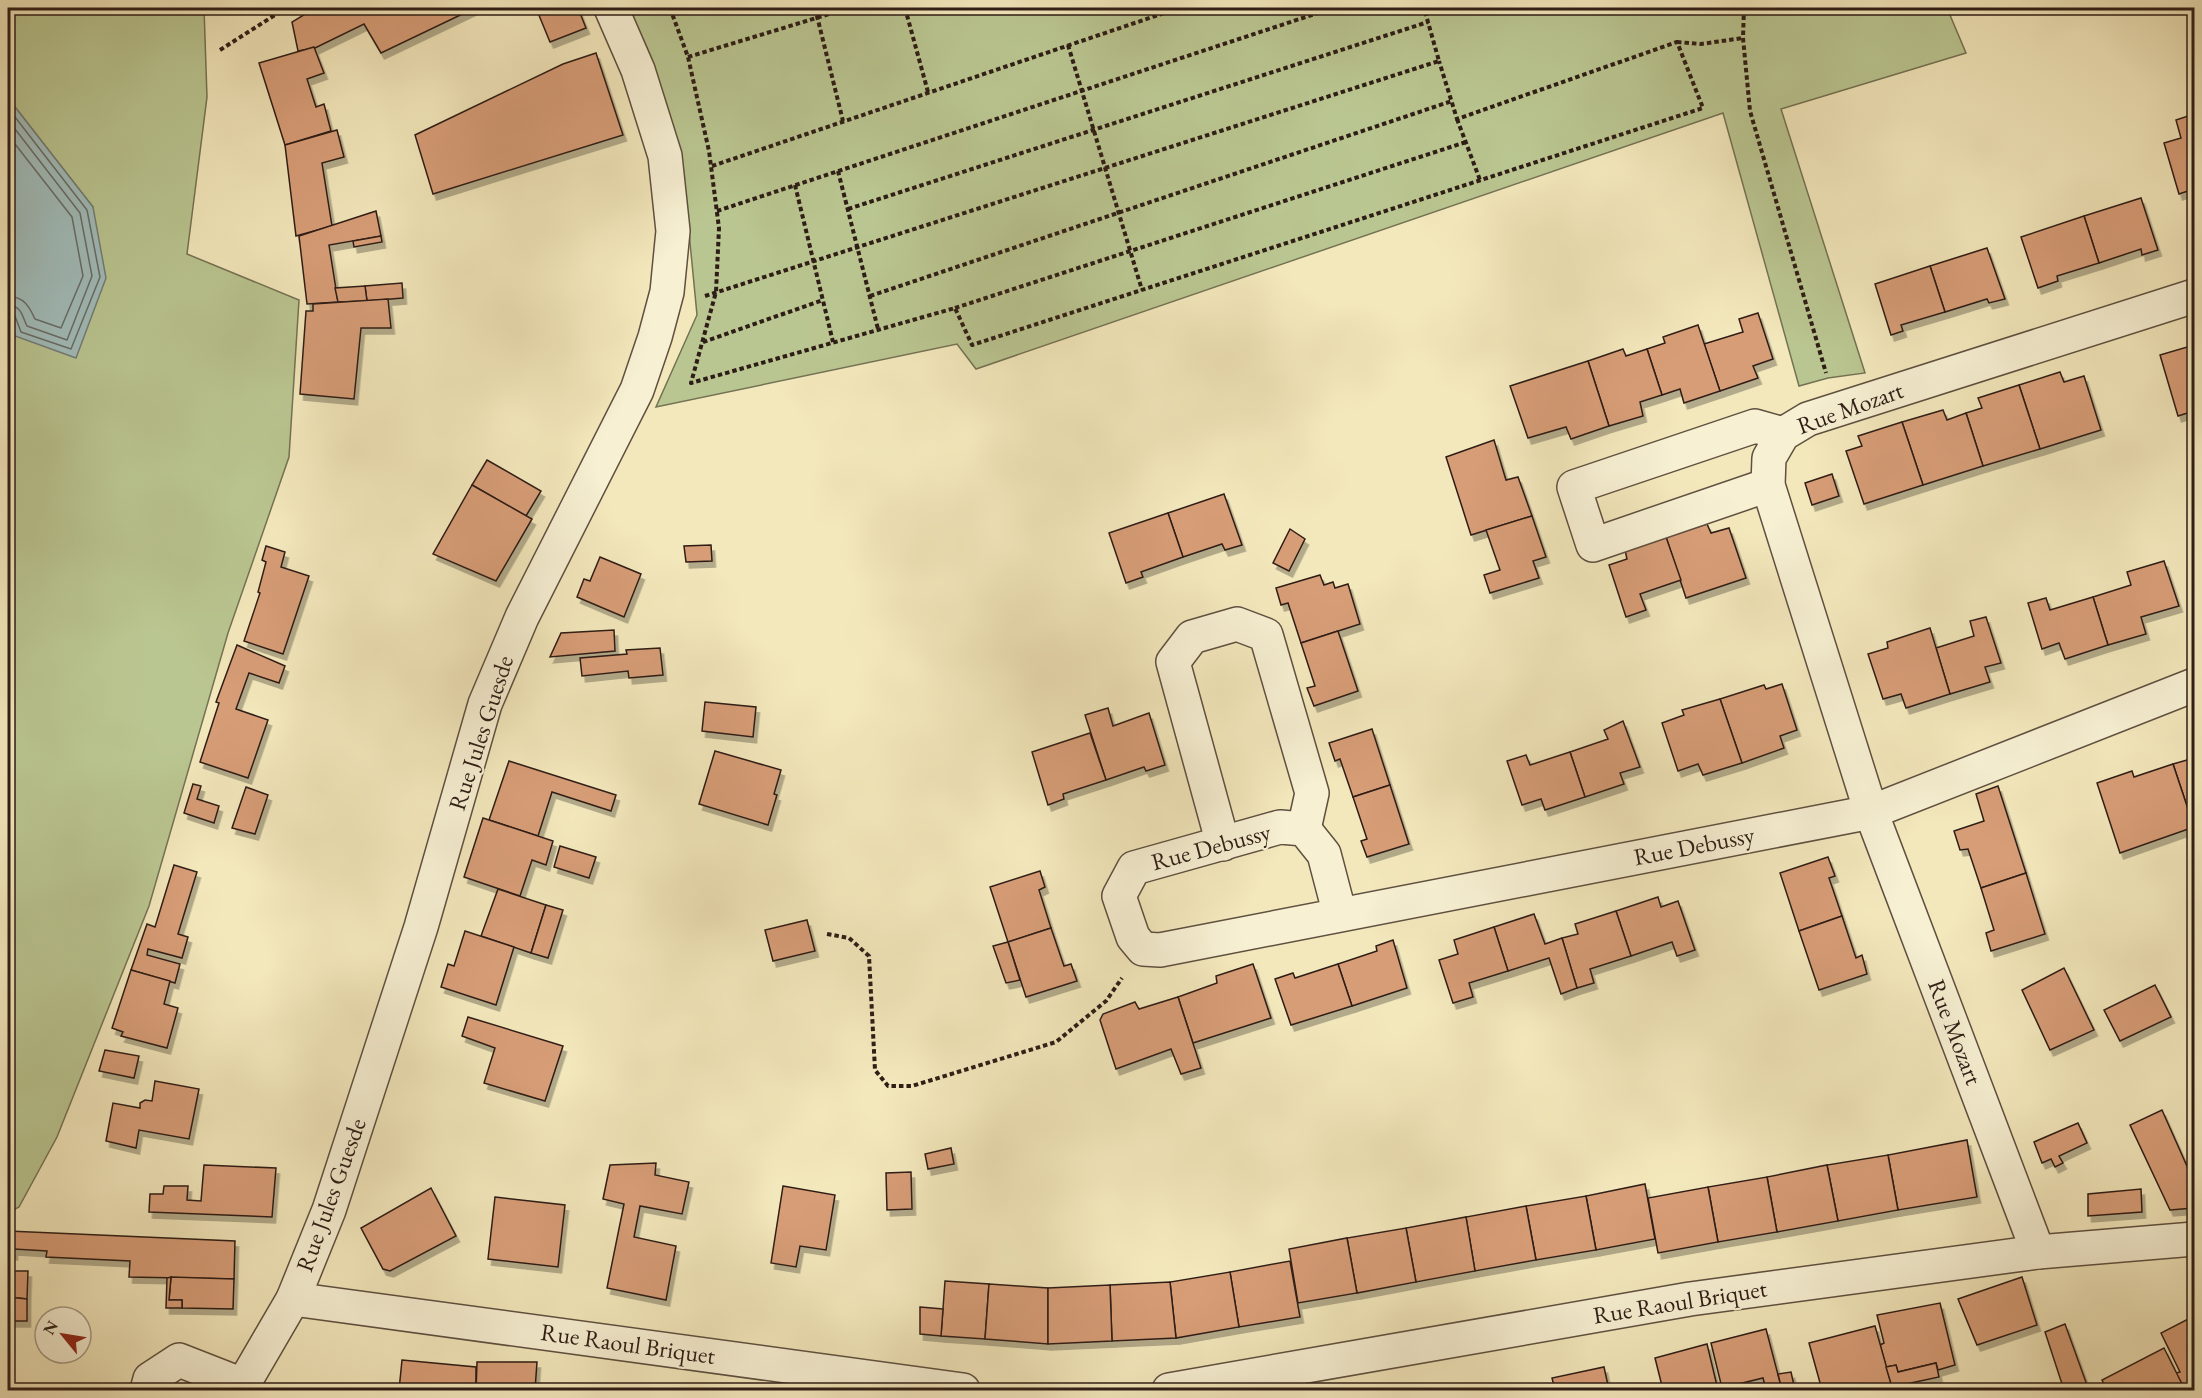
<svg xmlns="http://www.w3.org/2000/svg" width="2202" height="1398" viewBox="0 0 2202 1398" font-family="'EB Garamond',serif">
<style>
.green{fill:#bac691;stroke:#747254;stroke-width:1.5}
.water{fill:#a1bdbb;stroke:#737d79;stroke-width:1.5}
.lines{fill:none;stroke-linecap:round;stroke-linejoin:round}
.shore{stroke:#686d68;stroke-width:1.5}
.building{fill:#d79d77;stroke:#2e1d16;stroke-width:1.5;filter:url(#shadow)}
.minor-casing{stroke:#5f5040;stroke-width:36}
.path{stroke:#2e1d16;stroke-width:4;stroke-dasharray:4.5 3;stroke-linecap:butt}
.minor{stroke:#f7f0d3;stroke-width:33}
.labels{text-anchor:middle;stroke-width:4.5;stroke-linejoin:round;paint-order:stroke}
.street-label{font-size:24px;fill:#2e1d16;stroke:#f7f0d3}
</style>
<defs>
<filter id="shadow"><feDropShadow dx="3.5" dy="6" stdDeviation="0" flood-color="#0004"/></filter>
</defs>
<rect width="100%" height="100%" fill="#f3e8bc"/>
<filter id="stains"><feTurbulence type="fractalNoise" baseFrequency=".00333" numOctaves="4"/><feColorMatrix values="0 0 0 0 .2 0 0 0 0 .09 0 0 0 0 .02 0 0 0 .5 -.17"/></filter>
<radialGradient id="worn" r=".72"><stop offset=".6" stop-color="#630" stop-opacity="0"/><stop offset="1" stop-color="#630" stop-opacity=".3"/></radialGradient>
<g class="green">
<path d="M8 8H204L207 97 187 254 299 300 289 457 228 633 149 906 57 1137 19 1207 8 1213V308L15 337 93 207 8 98Z"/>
<path d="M628 8H1947L1966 53 1781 109 1865 373 1828 378 1799 386 1723 113 976 369 957 344 656 407 697 315 682 160Z"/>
</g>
<path class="water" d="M8 98 93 207 106 278 76 358 15 336 8 308Z"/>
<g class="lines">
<g class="shore">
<path d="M8 108 87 210 100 277 71 349 21 332 15 316 8 313"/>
<path d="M8 120 80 213 92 276 67 340 27 326C22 316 22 306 8 305"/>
<path d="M8 135 72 217 83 276 61 328 35 319C29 306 24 297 8 296"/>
</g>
</g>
<g class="building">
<path d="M315 8H475L381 53 364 24 315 48 298 51 292 22Z"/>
<path d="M536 8H578L586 28 550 42Z"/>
<path d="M314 47 324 73 307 79 316 107 324 104 331 131 285 145 259 63Z"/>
<path d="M596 53 623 135 433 194 415 135 563 64Z"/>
<path d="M2194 114V189L2179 194 2164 143 2181 138 2176 120Z"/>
<path d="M337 130 344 157 322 163 332 226 296 236 285 145Z"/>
<path d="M2141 198 2158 250 2142 255 2141 249 2099 263 2084 216Z"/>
<path d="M376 211 381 236 329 245 338 302 307 304 299 236Z"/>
<path d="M2084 216 2099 263 2057 276 2058 281 2038 288 2021 237Z"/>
<path d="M381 236 382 242 354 247 353 241Z"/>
<path d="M1987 248 2005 299 1989 303 1987 299 1945 312 1930 266Z"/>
<path d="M1930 266 1945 312 1901 325 1903 331 1891 335 1875 284Z"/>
<path d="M402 283 403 298 367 301 365 286Z"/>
<path d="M365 286 367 301 338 302 335 288Z"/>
<path d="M388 299 391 328H361L354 399 300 394 306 311H313V304Z"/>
<path d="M1758 313 1773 359 1753 366 1758 378 1720 391 1704 344 1743 332 1739 319Z"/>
<path d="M1698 325 1720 391 1684 403 1680 389 1662 395 1647 349 1665 343 1663 337Z"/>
<path d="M2194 345V411L2178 416 2160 355Z"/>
<path d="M1623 349 1626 356 1647 349 1662 395 1640 402 1643 416 1609 426 1588 361Z"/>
<path d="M1588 361 1609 426 1571 439 1566 427 1528 438 1510 386Z"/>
<path d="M2060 372 2064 382 2084 376 2101 430 2040 449 2019 385Z"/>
<path d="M2019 385 2040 449 1983 466 1966 413 1982 408 1978 398Z"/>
<path d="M1943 410 1947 420 1966 413 1983 466 1923 485 1902 422Z"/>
<path d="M1902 422 1923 485 1864 504 1846 451 1862 446 1858 436Z"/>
<path d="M1494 440 1506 480 1518 477 1532 516 1471 535 1446 457Z"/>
<path d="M487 460 541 491 526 516 472 485Z"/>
<path d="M1832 474 1839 496 1812 505 1805 483Z"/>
<path d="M472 485 532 519 496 581 433 554Z"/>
<path d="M1224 494 1242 545 1225 550 1222 544 1183 557 1168 513Z"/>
<path d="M1168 513 1183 557 1141 572 1143 577 1126 583 1109 533Z"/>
<path d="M1532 516 1546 557 1533 561 1539 578 1490 593 1484 575 1500 570 1486 530Z"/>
<path d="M1707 524 1711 533 1729 528 1746 578 1686 598 1666 537Z"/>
<path d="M1290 529 1305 539 1289 571 1273 563Z"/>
<path d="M1666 537 1681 580 1640 594 1646 610 1626 617 1609 565 1627 559 1625 550Z"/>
<path d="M711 545 712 561 686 562 684 546Z"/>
<path d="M266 546 285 552 281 567 309 576 283 654 244 641 260 593 258 592 266 562 262 560Z"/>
<path d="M600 557 641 574 624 617 577 597 584 579 590 581Z"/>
<path d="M2164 561 2179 606 2141 617 2146 634 2108 645 2093 597 2131 585 2127 572Z"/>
<path d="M1320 575 1324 585 1333 582 1335 588 1348 584 1360 624 1301 643 1288 603 1281 605 1276 588Z"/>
<path d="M2093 597 2108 645 2065 659 2059 643 2042 649 2028 603 2046 598 2050 610Z"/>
<path d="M1986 617 2001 663 1985 667 1990 682 1950 694 1936 648 1974 636 1970 621Z"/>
<path d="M1930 628 1950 694 1906 708 1901 694 1883 699 1868 654 1888 648 1887 642Z"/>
<path d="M614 630 615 651 550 657 561 633Z"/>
<path d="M1338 631 1358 691 1314 706 1307 688 1315 686 1301 643Z"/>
<path d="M237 645 285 666 279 683 249 673 236 709 268 720 248 778 200 762 219 703 216 702Z"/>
<path d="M660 648 663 675 629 678 628 671 582 676 580 658 627 654 626 650Z"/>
<path d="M1782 684 1797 730 1780 736 1784 748 1742 763 1720 699 1764 685 1766 689Z"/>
<path d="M1720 699 1742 763 1703 775 1698 764 1678 771 1662 723 1684 715 1682 710Z"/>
<path d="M705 702 756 707 753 737 702 731Z"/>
<path d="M1108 708 1113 726 1149 713 1165 765 1146 771 1144 767 1106 780 1085 715Z"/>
<path d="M1623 721 1640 767 1620 773 1624 784 1585 797 1570 752 1608 739 1604 730Z"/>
<path d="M1372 729 1390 785 1353 797 1340 759 1335 761 1329 743Z"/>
<path d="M1090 733 1106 780 1063 794 1064 799 1048 805 1032 752Z"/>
<path d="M715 751 781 770 774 794 777 795 768 825 699 804Z"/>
<path d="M1570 752 1585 797 1545 810 1541 799 1522 805 1507 761 1526 755 1530 765Z"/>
<path d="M2194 758V807L2188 809 2173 764Z"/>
<path d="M509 761 616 795 611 811 552 792 538 836 489 820Z"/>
<path d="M2173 764 2194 827 2120 853 2097 783 2132 771 2134 777Z"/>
<path d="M193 784 201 786 197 799 219 806 214 823 184 813Z"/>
<path d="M1390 785 1409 844 1367 857 1361 841 1367 839 1353 797Z"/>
<path d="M1998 786 2026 873 1981 888 1968 849 1960 850 1954 831 1984 821 1976 794Z"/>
<path d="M246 787 268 795 255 834 232 828Z"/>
<path d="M483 818 553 841 546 865 532 860 520 896 464 877Z"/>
<path d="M560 846 596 857 589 878 554 867Z"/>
<path d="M1828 857 1835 876 1829 878 1842 916 1799 931 1780 873Z"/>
<path d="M174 865 197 872 178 934 188 937 182 958 148 949 147 955 180 964 175 983 131 970 147 924 155 927Z"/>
<path d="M1040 871 1045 887 1039 890 1051 928 1008 942 990 887Z"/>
<path d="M2026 873 2045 934 1991 951 1986 933 1994 930 1981 888Z"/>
<path d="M498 889 546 905 531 953 481 936Z"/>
<path d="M1658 897 1661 907 1678 901 1695 950 1677 956 1672 942 1631 956 1616 911Z"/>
<path d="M546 905 563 910 548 958 531 953Z"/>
<path d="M1616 911 1631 956 1590 969 1594 983 1577 988 1562 938 1578 934 1575 924Z"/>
<path d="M1534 914 1545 944 1562 938 1577 988 1561 994 1549 958 1508 971 1494 927Z"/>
<path d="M1842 916 1856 958 1862 955 1867 974 1819 990 1799 931Z"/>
<path d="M807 920 815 951 773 961 765 930Z"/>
<path d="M1494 927 1508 971 1469 983 1473 997 1453 1003 1439 960 1458 954 1454 940Z"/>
<path d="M1051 928 1064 966 1071 964 1077 981 1026 997 1008 942Z"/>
<path d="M465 931 514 947 496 1005 441 987 448 964 454 966Z"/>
<path d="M1393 940 1407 988 1352 1006 1338 964 1377 951 1376 946Z"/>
<path d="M1008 942 1020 980 1006 983 993 946Z"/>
<path d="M1253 964 1271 1018 1193 1043 1178 997 1217 983 1216 976Z"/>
<path d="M1338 964 1352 1006 1291 1025 1275 979 1293 973 1295 978Z"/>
<path d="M2064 968 2094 1030 2050 1050 2022 990Z"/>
<path d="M131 970 170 981 164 1004 178 1008 167 1048 121 1036 123 1032 112 1028Z"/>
<path d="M2155 985 2171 1017 2120 1041 2104 1010Z"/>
<path d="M1178 997 1201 1068 1181 1074 1171 1049 1116 1069 1100 1020 1103 1014 1135 1002 1139 1009Z"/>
<path d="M468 1017 563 1046 545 1101 484 1083 495 1048 462 1036Z"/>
<path d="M105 1050 139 1056 134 1078 99 1071Z"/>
<path d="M155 1081 199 1089 189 1139 139 1130 136 1148 106 1141 113 1103 140 1108V1103L145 1100 152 1101Z"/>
<path d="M2162 1110 2194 1182V1208L2170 1210 2130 1125Z"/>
<path d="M2078 1123 2087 1143 2059 1156 2063 1163 2055 1167 2051 1159 2042 1163 2034 1142Z"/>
<path d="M1967 1140 1977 1197 1898 1210 1888 1155Z"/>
<path d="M951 1148 954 1164 928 1169 925 1154Z"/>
<path d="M1888 1155 1898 1210 1838 1221 1827 1165Z"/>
<path d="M656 1163 655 1175 689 1182 682 1214 640 1206 634 1237 676 1246 666 1300 607 1288 624 1204 603 1199 610 1165Z"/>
<path d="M204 1165 276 1168 272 1217 149 1212 150 1194H163L164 1186H188L187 1200 201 1201Z"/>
<path d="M1827 1165 1838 1221 1777 1232 1767 1177Z"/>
<path d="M911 1172 912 1209 887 1210 886 1173Z"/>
<path d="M1767 1177 1777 1232 1718 1242 1708 1187Z"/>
<path d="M1645 1184 1655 1239 1596 1250 1586 1196Z"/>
<path d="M783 1186 835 1195 826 1250 800 1246 796 1267 771 1263Z"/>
<path d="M1708 1187 1718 1242 1658 1253 1648 1198Z"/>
<path d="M431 1188 456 1236 390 1271 383 1269 361 1228Z"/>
<path d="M2141 1189 2142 1212 2088 1216V1194Z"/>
<path d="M1586 1196 1596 1250 1536 1260 1526 1206Z"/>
<path d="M495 1197 565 1205 558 1267 488 1259Z"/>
<path d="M1526 1206 1536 1260 1475 1271 1466 1217Z"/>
<path d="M1466 1217 1475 1271 1416 1282 1406 1228Z"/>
<path d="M1406 1228 1416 1282 1357 1293 1347 1238Z"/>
<path d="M8 1231 235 1241 234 1279 129 1277 130 1261 46 1257 47 1251 14 1249V1254H8Z"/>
<path d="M1347 1238 1357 1293 1298 1303 1289 1249Z"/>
<path d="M1290 1261 1300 1317 1239 1327 1230 1272Z"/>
<path d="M8 1271H28L27 1299 8 1297Z"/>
<path d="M1230 1272 1239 1327 1176 1338 1170 1282Z"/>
<path d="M171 1277 234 1279 233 1309 182 1308V1300H169Z"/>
<path d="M171 1277 169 1300H182V1308H166L167 1278Z"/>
<path d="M2022 1277 2037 1325 1977 1345 1958 1299Z"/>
<path d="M945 1281 989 1284 985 1339 941 1336Z"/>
<path d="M1170 1282 1176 1338 1112 1341 1110 1285Z"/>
<path d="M989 1284 1048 1288V1344L985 1339Z"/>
<path d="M1110 1285 1112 1341 1048 1344V1288Z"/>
<path d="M8 1297 27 1299V1321H8Z"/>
<path d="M1940 1303 1955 1365 1938 1370 1936 1363 1898 1372 1896 1365 1886 1367 1880 1345 1884 1343 1877 1315Z"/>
<path d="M920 1307 943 1309 941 1336 920 1334Z"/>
<path d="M2194 1316V1366L2188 1369 2194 1381V1390H2185L2176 1373 2180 1372 2161 1333Z"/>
<path d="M2065 1324 2087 1385 2072 1390H2064L2045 1332Z"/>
<path d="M1875 1326 1893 1390H1867L1865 1385 1843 1390H1822L1809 1343Z"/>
<path d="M1766 1329 1782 1390H1766L1763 1378 1722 1388 1711 1343Z"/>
<path d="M1707 1344 1718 1390H1663L1655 1358Z"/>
<path d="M2164 1348 2185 1390H2107L2102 1380Z"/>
<path d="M402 1360 476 1367V1390H399Z"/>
<path d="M477 1362H537L535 1390H476Z"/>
<path d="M1936 1363 1939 1377 1892 1387 1886 1367 1896 1365 1898 1372Z"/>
<path d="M1604 1367 1609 1390H1555L1552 1378Z"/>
<path d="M1791 1372 1795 1390H1782L1778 1374Z"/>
</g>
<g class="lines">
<defs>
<g id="minor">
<path d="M1768 485 1593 545 1574 487 1755 426 1783 434"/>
<path d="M1223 844 1173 662 1192 637 1237 624 1266 635 1312 793 1304 829"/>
<path d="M1340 915 1324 854 1304 829 1280 827 1134 868 1119 896 1133 937 1143 949 1160 950 1871 812 2194 685"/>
<path d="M2038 1252 1871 812 1768 485 1769 458 1783 434 1808 419 2194 296"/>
<path d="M293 1299 963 1390"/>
<path d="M147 1390 150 1379 179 1360 243 1385"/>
<path d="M240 1390 293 1299 329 1210 421 927 485 704 522 617 637 390 655 337 667 292 673 231 665 156 638 70 611 8"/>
<path d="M1169 1390 1690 1299 2038 1252 2194 1239"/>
</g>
</defs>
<use href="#minor" class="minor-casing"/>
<g class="path">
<path d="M670 8 688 57 709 151 719 228 716 292 691 383 955 308 972 345 1703 108 1677 42 1457 119 1439 61"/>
<path d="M815 8 843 121"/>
<path d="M905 8 928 92"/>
<path d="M1744 8 1743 38 1750 111 1826 373"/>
<path d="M1677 42 1701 44 1743 38"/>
<path d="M1068 45 1142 290"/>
<path d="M220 50 286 8"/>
<path d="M688 57 849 8"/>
<path d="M1457 119 1480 180"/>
<path d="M712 166 1179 8"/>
<path d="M838 171 878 329"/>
<path d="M795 185 833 342"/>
<path d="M848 209 1428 22"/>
<path d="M717 211 1333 8"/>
<path d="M705 296 1439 61 1424 8"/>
<path d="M870 296 1452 101"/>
<path d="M955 308 1466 142"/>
<path d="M703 342 823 300"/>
<path d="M827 934 849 938 869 956 875 1070 888 1086H912L1056 1042 1106 1001 1122 978"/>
</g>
<use href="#minor" class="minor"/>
</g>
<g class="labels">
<g class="street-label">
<text transform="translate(1850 408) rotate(-20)" y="8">Rue Mozart</text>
<text transform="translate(481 733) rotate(-72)" y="8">Rue Jules Guesde</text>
<text transform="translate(1694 846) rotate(-11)" y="8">Rue Debussy</text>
<text transform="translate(1211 847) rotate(-15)" y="8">Rue Debussy</text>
<text transform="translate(1955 1032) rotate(69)" y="8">Rue Mozart</text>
<text transform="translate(331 1195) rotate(-70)" y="8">Rue Jules Guesde</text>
<text transform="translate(1680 1302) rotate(-9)" y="8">Rue Raoul Briquet</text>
<text transform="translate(628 1344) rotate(8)" y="8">Rue Raoul Briquet</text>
</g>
</g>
<rect width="2202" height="1398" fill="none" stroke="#f3e8bc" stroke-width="30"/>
<rect x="9" y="9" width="2184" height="1380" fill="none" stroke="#2e1d16" stroke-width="3"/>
<rect x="15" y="15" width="2172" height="1368" fill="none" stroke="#2e1d16" stroke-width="1.5"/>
<g transform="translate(63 1335) rotate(300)"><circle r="28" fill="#f7f0d3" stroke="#a79c87" stroke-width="1.5"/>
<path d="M0-4.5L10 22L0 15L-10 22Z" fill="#8f2418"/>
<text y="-9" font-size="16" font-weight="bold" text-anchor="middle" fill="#2e1d16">N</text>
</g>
<rect width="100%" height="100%" filter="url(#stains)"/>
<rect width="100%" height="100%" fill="url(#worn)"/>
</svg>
